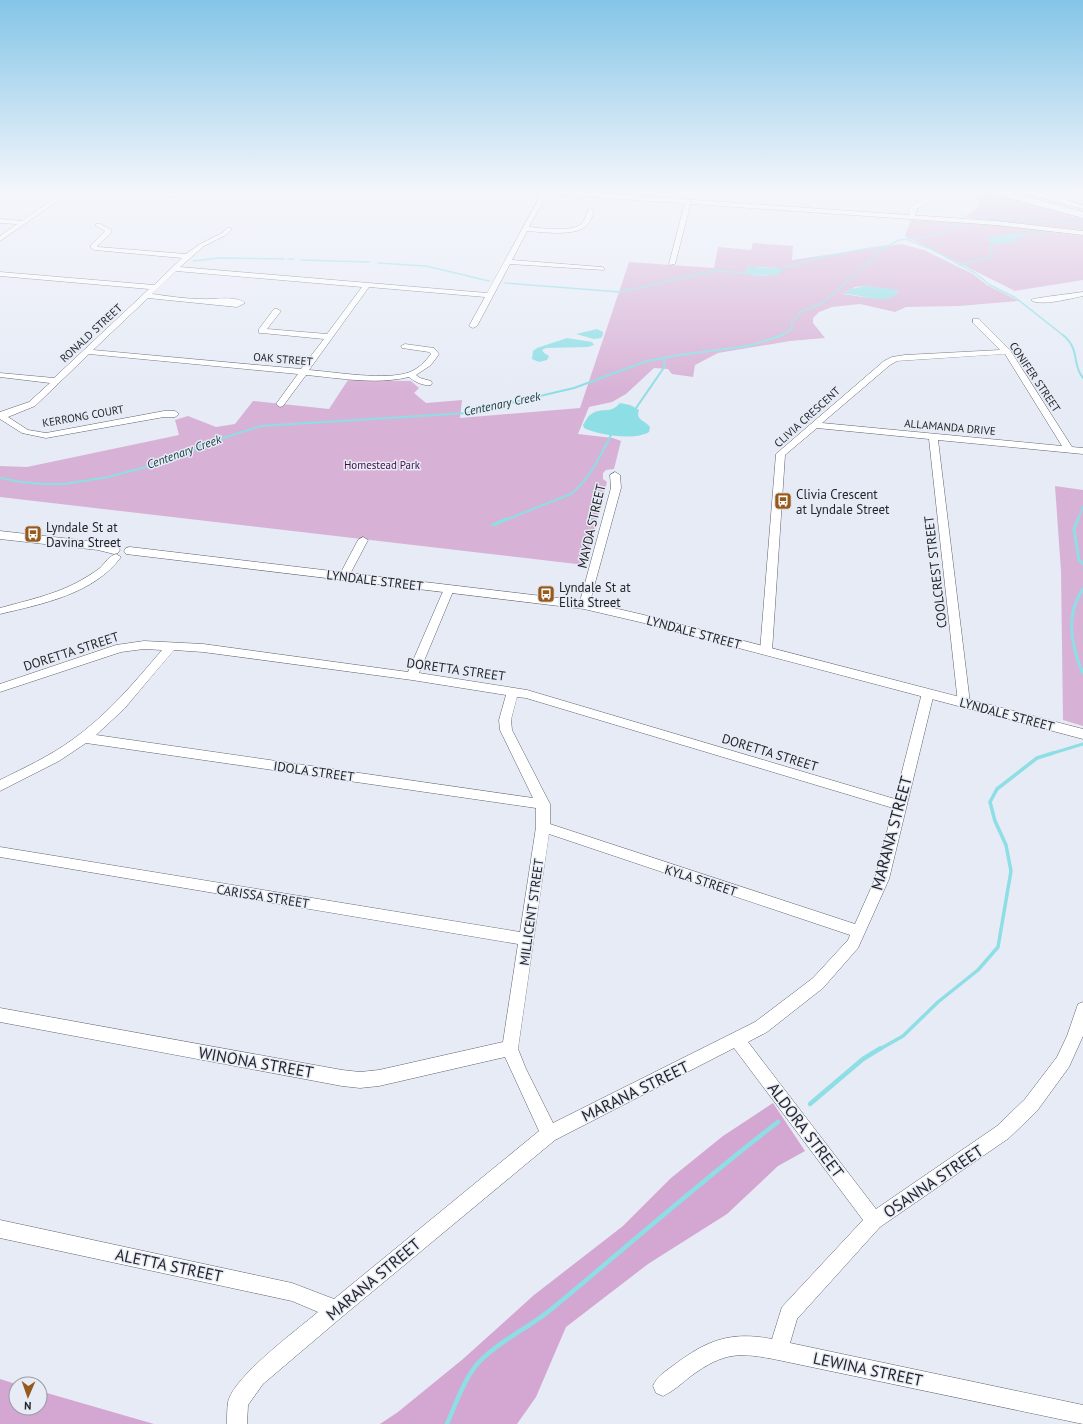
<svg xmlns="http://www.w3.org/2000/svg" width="1083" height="1424" viewBox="0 0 1083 1424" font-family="'PT Sans',sans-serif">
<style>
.green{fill:#d8b2d6;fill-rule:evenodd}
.forest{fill:#d4a6d2}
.water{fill:#8edee5}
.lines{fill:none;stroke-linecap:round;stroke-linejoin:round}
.stream-far4{stroke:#8edee5;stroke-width:1.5}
.stream-far3{stroke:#8edee5;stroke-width:2}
.stream-far2{stroke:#8edee5;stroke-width:3}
.stream-far1{stroke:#8edee5;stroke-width:3.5}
.stream{stroke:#8edee5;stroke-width:4.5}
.minor-casing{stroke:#5f636d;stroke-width:1}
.tertiary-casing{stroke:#5f636d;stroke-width:1}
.motorway-casing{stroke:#5f636d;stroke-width:1}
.minor{fill:#fff;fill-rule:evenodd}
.tertiary{fill:#fff;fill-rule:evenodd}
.motorway{fill:#fff;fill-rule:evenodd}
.labels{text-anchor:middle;stroke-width:3;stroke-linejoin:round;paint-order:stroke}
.far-street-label{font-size:11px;fill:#232528;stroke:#e6ebf6}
.far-park-label{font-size:11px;fill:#460f46;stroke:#e6ebf6}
.far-water-label{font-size:12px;font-style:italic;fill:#123a3d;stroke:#e6ebf6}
.poi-label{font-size:13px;fill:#232528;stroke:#e6ebf6;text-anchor:start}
.street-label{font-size:13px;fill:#232528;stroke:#e6ebf6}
.near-street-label{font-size:16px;fill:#232528;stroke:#e6ebf6}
</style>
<rect width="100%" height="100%" fill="#e6ebf6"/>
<g class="green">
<path d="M966 191H982L1083 219V230L964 217 980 206 976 194Z"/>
<path d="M911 220 1006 226 1083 236V280L1015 291 905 236Z"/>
<path d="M753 243 793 246 792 260 901 244 924 250 973 274 987 285 1019 301 959 306 906 307 895 312 860 304 832 307 819 312 813 318V323L825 338 790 341 718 353 695 365 693 377 672 374 668 369 654 368 626 394 612 402 589 407 578 434 613 438 621 441 614 469 606 470 603 473V479L607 482 585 565 0 497V466L27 467 179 435 175 420 188 416 216 427 235 424 253 401 329 409 348 380 411 381 419 388 414 393 426 403 462 400 460 418 580 408 629 262 714 268 718 247 751 250ZM756 267 779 268 776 275 752 276ZM865 286 899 291 871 298 842 294 855 287Z"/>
<path d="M1055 486 1083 490V726L1063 720 1061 571Z"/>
</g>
<g class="forest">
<path d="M773 1103 805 1151 778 1166 727 1214 648 1264 566 1327 536 1397 517 1424H380L398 1412 463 1359 534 1295 623 1226 671 1178 723 1136Z"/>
<path d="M0 1379 16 1384V1408H40V1391L154 1424H0Z"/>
</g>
<g class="water">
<path d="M1010 234H1023L1026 237 1016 238 1014 242C1005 244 994 246 987 240L990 237Z"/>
<path d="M750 267 779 268 782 269 779 274 776 275 752 276 745 272 747 268Z"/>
<path d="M865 286 892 289 899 292C886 307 859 293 842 294L851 289Z"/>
<path d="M597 329 603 332V335L601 338 594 339 576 334Z"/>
<path d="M567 338 592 342 594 345 588 347 546 348 542 350 544 353 549 356 547 360 539 362 532 359 533 351 537 348Z"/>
<path d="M620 403 630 405 639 410C635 420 645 420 650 427L649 432C634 441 599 435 584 428L583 425C586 421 588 415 593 413 604 407 609 415 620 403Z"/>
</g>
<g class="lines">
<g class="stream-far4">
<path d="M976 218 989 217 1083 224"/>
<path d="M1021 235 1042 233 1050 230"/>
<path d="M908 240 931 249 975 273 990 285 1016 298 1064 336"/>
<path d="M288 259H294"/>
<path d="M301 260 369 262"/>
<path d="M193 261 218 258 284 259"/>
<path d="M378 263 426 266 489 281"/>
<path d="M959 265 992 256 990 248 996 241"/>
<path d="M777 270C812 258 849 251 886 246"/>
<path d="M505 283 620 292 714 271 748 273"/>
<path d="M779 336 791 330 792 322 801 312 822 303 864 267 882 249 899 240 937 235 964 223"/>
</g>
<g class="stream-far3">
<path d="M1063 335C1081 350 1071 363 1083 378"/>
<path d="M634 411 665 366 663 358"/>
<path d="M0 478 21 482 43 484H64L108 477 150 466 226 437 261 426 467 413 574 388 647 361 679 355 748 346 783 335"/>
<path d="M505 520 571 494C590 479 601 454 612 433"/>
<path d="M1078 520 1083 507"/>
</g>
<g class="stream-far2">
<path d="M1078 519 1074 529 1079 560 1083 564"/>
<path d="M493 525 507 519"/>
<path d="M1083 589C1065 614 1071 647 1083 673"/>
<path d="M1050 754 1083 744"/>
</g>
<path class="stream-far1" d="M880 1049 903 1036 938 1002 978 970 998 947 1011 871 1006 845 995 821 990 802 997 789 1037 758 1053 753"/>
<g class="stream">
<path d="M810 1104 863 1059 881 1048"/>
<path d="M447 1424C455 1405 465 1377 479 1362 500 1340 531 1327 554 1307 629 1245 701 1181 778 1122"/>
</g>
<defs>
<g id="minor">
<path d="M65 191H72L0 241V236L17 224 0 223V219L22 221Z"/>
<path d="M158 191 174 193 191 191C182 200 167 197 156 194V192Z"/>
<path d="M543 191 548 192 529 227C541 228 574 233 582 223 585 220 586 215 588 211L587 210 590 208 594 211C592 216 591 222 587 225 577 237 542 232 527 231L512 260 602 267 605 269 604 270 510 264 477 326 473 328 469 326 485 297 369 287 309 370C336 372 386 381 410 372 419 368 425 362 431 354L429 352 402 348 401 346 405 344 434 348 439 354 431 365 416 375 420 378 431 381 432 383 431 385C423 386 415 382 409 377 376 385 339 378 306 375L283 406 280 407 276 404 298 374 89 354 35 406 8 417 28 430 46 433 164 411H175L179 414 175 417H164L46 438 22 433 0 419V412L29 402 50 383 0 377V373L54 378 149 289 0 276V272L154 285 182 258 95 250 91 248V245L105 231 96 226V224H100L112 230 110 234 97 246 98 247 186 254 200 244 222 233 227 228H231L232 229 226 235 204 246 180 267 487 293ZM176 271 362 287 327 334 267 329 281 311 277 309H274L259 329V333H262L324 339 301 369 93 350 148 298 237 307 245 303C235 295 213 300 202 299 185 299 168 296 152 294Z"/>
<path d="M904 191H912L933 199 917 209 914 218H910C906 207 916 203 925 199Z"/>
<path d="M688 200 691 202 675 264 670 265 669 264 685 202Z"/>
<path d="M1083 292V296C1072 298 1040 307 1031 300 1033 298 1076 293 1083 292Z"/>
<path d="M973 319H979L1010 350 1072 447 1083 448V454L938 440 970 703 968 706 964 707 960 706 958 703 929 439 817 428 785 455 772 651 770 654H762L760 651 776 454 884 361 892 357 905 355 1000 350 973 323ZM1005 354 1062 446 822 423 890 365 897 361Z"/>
<path d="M615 472 620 475 621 488 589 605 584 608 579 605 611 488 610 475Z"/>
<path d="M363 537 368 540 349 576 344 579 340 578 339 576 358 540Z"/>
<path d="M116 554 121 557C94 594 42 604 0 614V608C25 601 53 595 76 583 85 578 92 574 100 568 105 563 109 556 116 554Z"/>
<path d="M449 586 454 589 419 673 527 690 895 799 922 693 924 690H932L934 693 889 879 858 948 823 988 767 1032 748 1042 876 1209 997 1126 1025 1099 1057 1057 1067 1036 1078 1004 1083 1002V1036L1069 1067 1037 1111 1009 1138 880 1227 797 1319 790 1343 1083 1405V1424L778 1360C739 1352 724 1352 691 1376 682 1383 674 1391 663 1396L656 1393 653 1386C657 1376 666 1371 674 1365 707 1340 731 1331 772 1339L782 1307 863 1220 734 1048 555 1140 343 1316 263 1384 248 1405 247 1424H227C227 1417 227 1409 228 1402 233 1377 297 1330 318 1312L292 1301 0 1238V1220L292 1283 334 1299 539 1131 505 1057 379 1086 360 1088 342 1086 0 1022V1008L342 1070 360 1072 379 1070 503 1042 518 944 0 857V847L520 932 536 827V808L86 743 59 761 0 791V780C24 768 50 756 72 740 107 715 134 683 162 650L144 649 121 652 0 692V684L116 645 144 641 203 644 408 672 444 589ZM174 650 203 652 412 680 506 695 499 720 500 730 533 798 96 735 124 709ZM517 697 526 698 893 808 875 879 855 924 550 824V804L512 730 511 720ZM549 834 850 935 848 940 813 978 755 1022 553 1123 526 1069 518 1049Z"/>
</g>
<g id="tertiary">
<path d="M530 191H565L996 221 1083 231V235L996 225 534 193Z"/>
<path d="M1023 191H1035L1083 205V209L1024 193Z"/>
<path d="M0 531 98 542 118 547 120 550 118 553 114 554 98 550 0 539Z"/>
<path d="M130 547 584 601 644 615 1083 729V739L644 623 584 609 126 554 124 551 126 548Z"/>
</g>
<path id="motorway" d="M989 191H1006L1083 212V218L990 193Z"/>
</defs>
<use href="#minor" class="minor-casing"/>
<use href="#tertiary" class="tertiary-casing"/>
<use href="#motorway" class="motorway-casing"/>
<use href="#minor" class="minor"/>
<use href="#tertiary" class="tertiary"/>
<use href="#motorway" class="motorway"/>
</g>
<linearGradient id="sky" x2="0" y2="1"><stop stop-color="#84c5e7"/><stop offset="0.49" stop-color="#f4f6fb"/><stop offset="1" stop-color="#f4f6fb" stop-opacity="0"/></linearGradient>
<rect width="1083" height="390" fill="url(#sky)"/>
<defs>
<symbol id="bus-square" viewBox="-11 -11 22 22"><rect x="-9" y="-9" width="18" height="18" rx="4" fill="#965a1c" stroke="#e6ebf6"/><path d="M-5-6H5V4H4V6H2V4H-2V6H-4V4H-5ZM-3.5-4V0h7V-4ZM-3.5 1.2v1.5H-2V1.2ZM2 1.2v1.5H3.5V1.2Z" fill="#fff"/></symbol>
</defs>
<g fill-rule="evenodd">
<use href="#bus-square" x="773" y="491" width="20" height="20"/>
<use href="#bus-square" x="23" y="524" width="20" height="20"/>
<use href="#bus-square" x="536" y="584" width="20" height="20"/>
</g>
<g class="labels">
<g class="far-street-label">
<text transform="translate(91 333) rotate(-43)" y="4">RONALD STREET</text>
<text transform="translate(283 359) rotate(5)" y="4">OAK STREET</text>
<text transform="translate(1035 377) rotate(56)" y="4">CONIFER STREET</text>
<text transform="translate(83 416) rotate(-10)" y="4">KERRONG COURT</text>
<text transform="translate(807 417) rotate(-42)" y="4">CLIVIA CRESCENT</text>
<text transform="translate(950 427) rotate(5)" y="4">ALLAMANDA DRIVE</text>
</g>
<g class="far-park-label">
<text x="382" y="469">Homestead Park</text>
</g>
<g class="far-water-label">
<text transform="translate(502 404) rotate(-12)" y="4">Centenary Creek</text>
<text transform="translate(184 452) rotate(-20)" y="4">Centenary Creek</text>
</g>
<g class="poi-label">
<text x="796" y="499">Clivia Crescent<tspan x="796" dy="15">at Lyndale Street</tspan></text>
<text x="46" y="532">Lyndale St at<tspan x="46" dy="15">Davina Street</tspan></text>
<text x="559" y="592">Lyndale St at<tspan x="559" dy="15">Elita Street</tspan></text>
</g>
<g class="street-label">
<text transform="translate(591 526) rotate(-77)" y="5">MAYDA STREET</text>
<text transform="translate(935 572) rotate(-97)" y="5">COOLCREST STREET</text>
<text transform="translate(375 580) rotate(7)" y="5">LYNDALE STREET</text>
<text transform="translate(694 632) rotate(15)" y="5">LYNDALE STREET</text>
<text transform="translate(71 651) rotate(-18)" y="5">DORETTA STREET</text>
<text transform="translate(456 669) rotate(8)" y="5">DORETTA STREET</text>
<text transform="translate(1007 714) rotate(15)" y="5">LYNDALE STREET</text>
<text transform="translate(770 752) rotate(17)" y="5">DORETTA STREET</text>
<text transform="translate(314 771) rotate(8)" y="5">IDOLA STREET</text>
<text transform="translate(701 880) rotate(18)" y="5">KYLA STREET</text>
<text transform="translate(263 896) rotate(9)" y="5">CARISSA STREET</text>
<text transform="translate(531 912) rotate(-82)" y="5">MILLICENT STREET</text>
</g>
<g class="near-street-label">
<text transform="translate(891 833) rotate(-75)" y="6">MARANA STREET</text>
<text transform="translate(256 1062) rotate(10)" y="6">WINONA STREET</text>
<text transform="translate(635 1091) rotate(-26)" y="6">MARANA STREET</text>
<text transform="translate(806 1130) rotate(53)" y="6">ALDORA STREET</text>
<text transform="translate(933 1181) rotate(-34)" y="6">OSANNA STREET</text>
<text transform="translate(169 1265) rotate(12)" y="6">ALETTA STREET</text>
<text transform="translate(373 1279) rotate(-40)" y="6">MARANA STREET</text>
<text transform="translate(868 1369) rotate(12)" y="6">LEWINA STREET</text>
</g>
</g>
<g transform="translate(28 1396) rotate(182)"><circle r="19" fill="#e6ebf6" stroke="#989ca4"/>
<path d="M0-3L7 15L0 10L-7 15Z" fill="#965a1c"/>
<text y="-6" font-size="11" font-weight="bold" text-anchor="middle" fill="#232528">N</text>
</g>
</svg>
